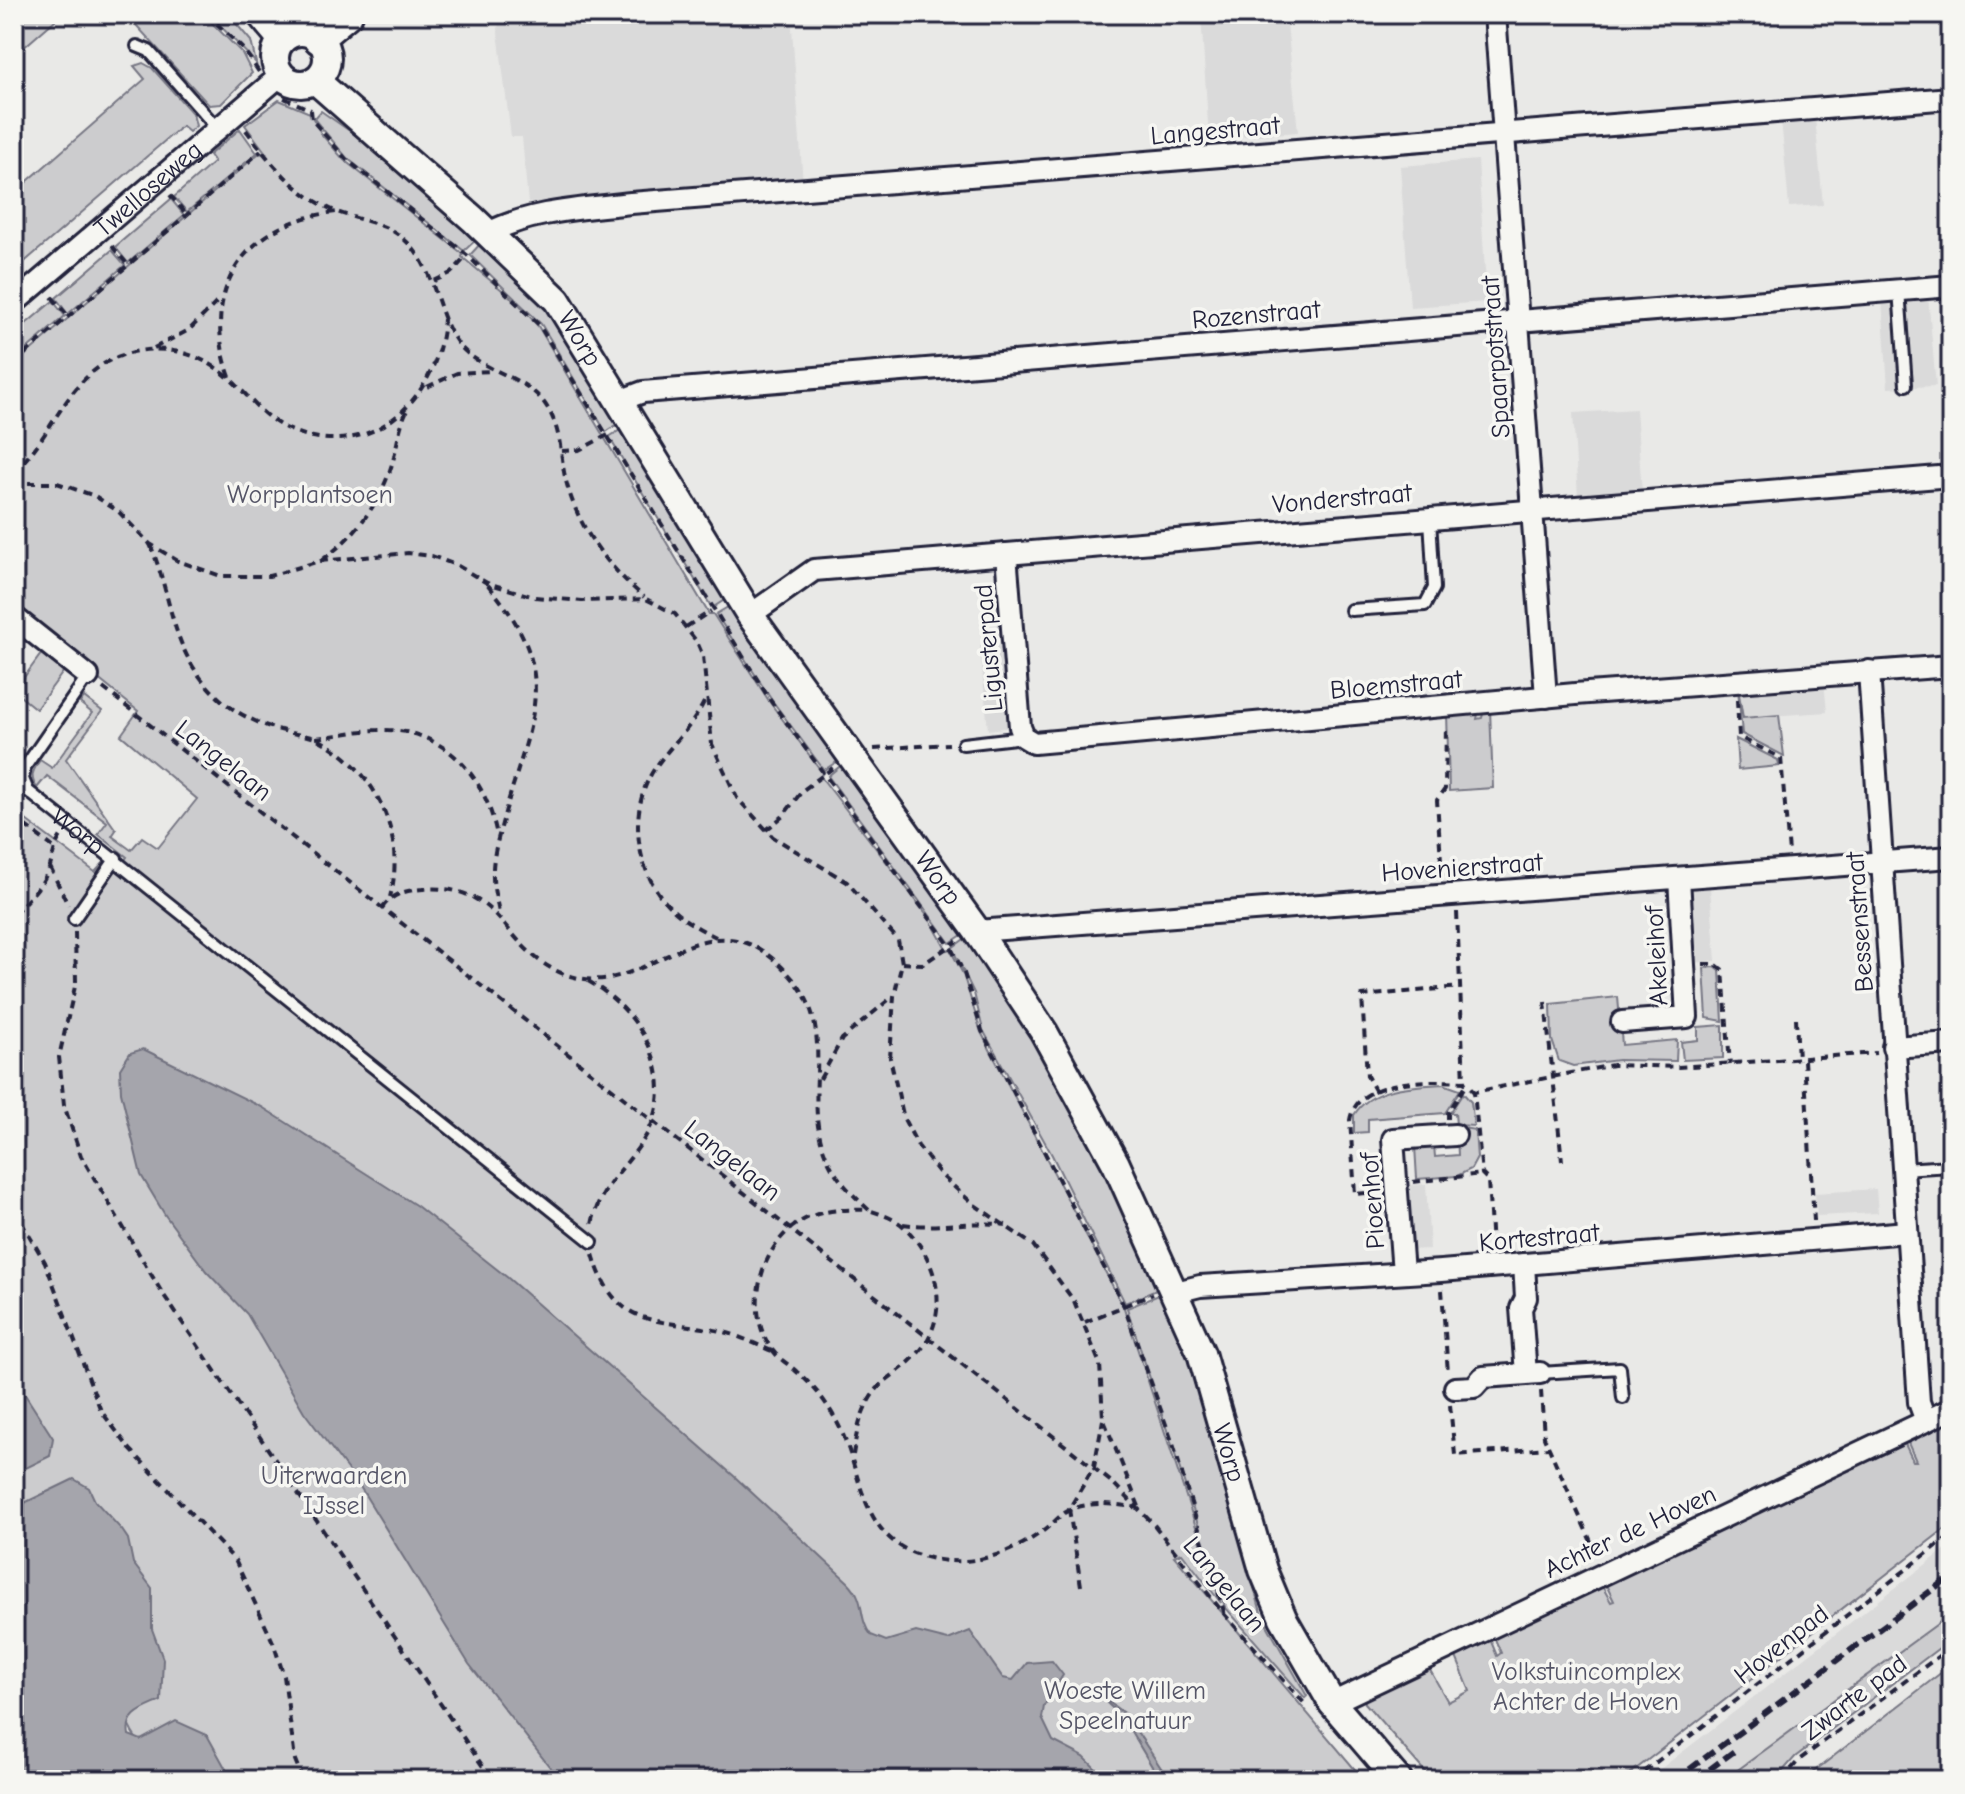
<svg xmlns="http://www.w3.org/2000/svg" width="1965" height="1794" viewBox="0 0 1965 1794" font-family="'Comic Neue',sans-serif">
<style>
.built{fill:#dadada}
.green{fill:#ccccce;stroke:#777784;stroke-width:2}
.water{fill:#a5a5ac;stroke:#71717f;stroke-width:2}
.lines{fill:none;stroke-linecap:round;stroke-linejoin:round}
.service-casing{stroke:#22223b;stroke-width:16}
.minor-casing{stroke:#22223b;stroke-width:26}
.tertiary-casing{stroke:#22223b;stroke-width:32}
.path{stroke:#22223b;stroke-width:4;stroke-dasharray:8 6;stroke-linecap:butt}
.service{stroke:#f6f6f2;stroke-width:10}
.minor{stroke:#f6f6f2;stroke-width:20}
.tertiary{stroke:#f6f6f2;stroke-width:26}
.rail{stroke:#22223b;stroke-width:6;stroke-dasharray:12 6;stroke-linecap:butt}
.labels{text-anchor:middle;stroke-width:7;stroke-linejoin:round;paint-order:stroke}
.street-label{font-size:26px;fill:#22223b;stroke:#f6f6f2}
.park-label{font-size:26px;fill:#555567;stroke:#f6f6f2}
</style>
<rect width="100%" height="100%" fill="#e9e9e7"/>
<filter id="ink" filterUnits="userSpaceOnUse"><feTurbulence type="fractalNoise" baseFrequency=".0125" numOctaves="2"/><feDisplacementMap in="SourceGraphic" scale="16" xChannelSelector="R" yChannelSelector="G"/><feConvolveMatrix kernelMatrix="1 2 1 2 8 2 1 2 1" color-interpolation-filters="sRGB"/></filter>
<g filter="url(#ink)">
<g class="built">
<path d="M499 14H624L625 21 711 14H791L803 184 528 203 522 137H511L498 32Z"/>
<path d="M1201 14H1286L1298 132 1209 139Z"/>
<path d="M1815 117 1823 205 1789 207 1781 119Z"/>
<path d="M1478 160 1487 302 1410 307 1400 166Z"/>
<path d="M1928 296 1936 386 1888 388 1882 299Z"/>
<path d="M1636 409 1642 493 1578 498 1573 413Z"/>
<path d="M1007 645 1012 727 988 730 980 646Z"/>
<path d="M1824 682 1827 712 1742 718 1740 689Z"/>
<path d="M1710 888 1716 961 1691 963 1685 890Z"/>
<path d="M1426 1184 1430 1249 1407 1250 1402 1186Z"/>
<path d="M1876 1189 1878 1213 1817 1216 1815 1193Z"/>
<path d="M1951 1545V1614L1724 1780H1646Z"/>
</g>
<g class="green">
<path d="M14 14H62L14 56Z"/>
<path d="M126 14H203L242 53 252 73 221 104 209 105Z"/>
<path d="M209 14H228L251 41 256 63Z"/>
<path d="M143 63 152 68 193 114 196 126 189 132 182 126 14 271V193L145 79 134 66Z"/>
<path d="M279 100 310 113 322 135 344 160 463 254 462 257 519 304 538 326 709 614H713L771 704 822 772 821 777 928 916 947 950 950 949 963 974 981 1032 1124 1308 1221 1603 1182 1553 1174 1556 1364 1780H162L132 1732 14 1503V811L95 872 105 861 117 870 127 857 98 834 107 822 47 776 37 788C29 777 33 770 40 760L52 768 92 713 80 703 84 697 102 711 66 759 116 830 112 836 131 850 142 837 158 848 197 799 121 735 138 711 14 611V365L258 154 266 153 245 125Z"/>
<path d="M321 111 377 150 478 238 464 251 347 158 314 119Z"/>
<path d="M240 129 257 153 187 212 174 197 214 162 209 155Z"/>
<path d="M171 199 184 215 128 263 115 247Z"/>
<path d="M482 242 552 310 622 421 606 432 541 324 470 255Z"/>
<path d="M112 250 125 265 68 314 56 298Z"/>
<path d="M53 301 65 316 21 354 14 346V334Z"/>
<path d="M625 427 729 597 712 608 609 437Z"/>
<path d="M733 604 841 759 824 770 771 699 716 614Z"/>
<path d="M44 650 66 668 36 709 20 696 14 702V691Z"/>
<path d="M1738 688 1743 718 1779 715 1784 756 1742 734Z"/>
<path d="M1479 709 1477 719 1482 718 1484 709H1490L1493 788 1449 791 1447 712Z"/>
<path d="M1736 739 1778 760 1779 766 1738 770Z"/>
<path d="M844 763 965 933 950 943 828 776Z"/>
<path d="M967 937 1074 1104 1164 1287 1125 1303 1052 1155 983 1030 974 993 952 948Z"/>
<path d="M1715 967 1720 971 1723 1021 1707 1018 1704 968Z"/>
<path d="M1618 997 1622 1045 1677 1040 1676 1061 1618 1060 1573 1066 1559 1061 1552 1040 1551 1004Z"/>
<path d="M1723 1025V1058L1683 1060 1681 1042 1698 1040V1027Z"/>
<path d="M1443 1084 1460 1090 1445 1113 1368 1119V1132L1354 1133V1115C1372 1086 1413 1086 1443 1084Z"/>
<path d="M1463 1093 1471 1102 1474 1126 1456 1125 1455 1113H1450Z"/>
<path d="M1463 1128 1475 1130 1477 1158 1471 1169 1457 1176 1417 1179 1415 1146 1434 1145 1435 1157 1458 1155 1457 1134Z"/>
<path d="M1166 1292 1191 1361 1262 1616 1307 1696 1305 1698 1225 1607 1127 1308Z"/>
<path d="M1951 1419V1524L1622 1780H1432L1365 1703 1364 1697 1426 1663 1448 1702 1470 1691 1452 1647 1464 1651 1490 1639 1497 1656 1501 1653 1494 1637 1602 1586 1611 1602 1614 1601 1606 1585 1905 1444 1913 1461H1916L1908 1443 1920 1437 1923 1430Z"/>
<path d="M1951 1614V1639L1795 1757 1775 1780H1724Z"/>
<path d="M1951 1665V1780H1804L1812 1773Z"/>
</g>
<g class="water">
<path d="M143 1049 262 1107 417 1206 508 1278 735 1477 848 1582C867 1601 857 1617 871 1635L886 1641 916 1632 948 1640 970 1631 1003 1678 1013 1680 1027 1663 1052 1661 1063 1675 1044 1706 1042 1718 1053 1741 1084 1757 1107 1780H560L469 1664 359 1485 304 1412 247 1314 206 1271 165 1215 141 1175 121 1092 120 1069 130 1053Z"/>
<path d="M14 1307 22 1337 24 1393 53 1438 50 1456 14 1474Z"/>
<path d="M74 1479 89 1488 95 1501 122 1530 128 1539 133 1563 152 1588V1629L163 1659 161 1701C144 1709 125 1713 129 1735L141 1740 176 1721 207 1735 232 1780H14V1508Z"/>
<path d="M1094 1691 1126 1715 1169 1780H1160L1123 1718Z"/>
</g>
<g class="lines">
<defs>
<g id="service">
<path d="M137 46 149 51 217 128"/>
<path d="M1899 290 1906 385"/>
<path d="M1351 610 1425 605 1434 588 1430 519"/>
<path id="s1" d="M88 676 25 767 23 779 28 791 592 1242"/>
<path d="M963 744 1024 737"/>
<path d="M74 919 116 858"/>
<path d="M1902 1169 1951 1166"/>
<path d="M1540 1373 1620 1368 1623 1398"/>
</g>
<g id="minor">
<path d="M1495 14 1546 697"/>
<path d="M488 233C534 210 581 209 631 203L1951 98"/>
<path id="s2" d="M14 303 281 75"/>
<path d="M619 401 643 392 1951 286"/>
<path d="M1006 554 1020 727 1024 737 1034 743 1575 694 1951 666"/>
<path d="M750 615 814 570 1951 476"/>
<path d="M14 617 88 676"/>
<path d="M1869 671 1919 1402 1926 1421"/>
<path d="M977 931 1951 857"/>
<path d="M1622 1022 1687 1017 1679 878"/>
<path d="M1893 1047 1951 1043"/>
<path d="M1524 1264 1526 1298 1521 1308 1526 1374"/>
<path d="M1403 1273 1393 1139 1455 1135"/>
<path d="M1176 1292 1200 1286 1441 1271 1907 1232"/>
<path d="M1455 1388 1474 1387 1483 1377 1540 1373"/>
<path d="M1332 1703 1951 1409"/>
</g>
<g id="tertiary">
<path d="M260 14 282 40"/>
<circle cx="301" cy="58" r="26"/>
<path d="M318 40 349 14"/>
<path id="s3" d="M315 80 473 219 557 300 750 615 977 931 1044 1032 1116 1164 1201 1353 1263 1570 1283 1618 1332 1703 1398 1780"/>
</g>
</defs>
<use href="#service" class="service-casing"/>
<use href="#minor" class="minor-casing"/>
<use href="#tertiary" class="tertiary-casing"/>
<g class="path">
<path d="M207 14 244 50 259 72"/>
<path d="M284 98 311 110"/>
<path d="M311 110 312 120 346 159 467 255 539 325 770 700 950 946 964 973 982 1031 1124 1306 1174 1447 1225 1615"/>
<path d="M246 130C270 163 297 195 335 211 361 222 386 221 407 242 441 276 436 327 467 353 492 374 529 378 547 407 561 429 560 453 565 477 577 527 606 565 644 597"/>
<path d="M170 195 187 215"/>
<path d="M112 246 128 265"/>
<path d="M434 281 451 273 467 256"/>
<path d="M52 297 68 316"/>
<path d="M154 348 189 330 220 299"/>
<path d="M14 349 21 357"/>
<path d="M14 363 261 151"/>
<path d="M230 377C198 289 246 221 337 212"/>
<path d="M427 387 457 373 490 371"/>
<path d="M562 451 579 450 608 435"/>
<path d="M14 471C54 436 67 375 120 356 158 342 199 351 229 378 250 396 261 417 288 429 370 465 439 399 444 319"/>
<path d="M14 483H57L95 496 119 512 150 544 178 561 221 576H269L320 561 408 553 432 556 458 566 487 583 535 597 582 601 646 599 675 614 697 642 703 656 712 744 737 798 773 837 847 882 898 940 902 963 894 996 890 1058 904 1119 918 1146 941 1175 972 1203 1033 1245 1074 1301 1100 1364 1103 1418 1140 1509"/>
<path d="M150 544C174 601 169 651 218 697 237 715 263 726 288 732 297 735 309 735 317 739 375 767 407 835 390 897"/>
<path d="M322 560C358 534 383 499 394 457 398 440 400 424 408 408"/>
<path d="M488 585C564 674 531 719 504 816 499 836 492 856 493 877 493 889 497 901 499 913"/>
<path d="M686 627 711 611"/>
<path d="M103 688 1114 1484 1155 1526 1225 1615 1305 1704"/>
<path d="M1737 700 1739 737 1781 758 1789 853"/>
<path d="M704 702C691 729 669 746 653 771 627 813 636 874 671 908 684 921 702 930 718 938"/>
<path d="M316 738C337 736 357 730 378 730 443 727 486 775 497 836"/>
<path d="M874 749 949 744"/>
<path d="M14 817 53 847"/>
<path d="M766 830 782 817 803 790 834 767"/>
<path d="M50 867 68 905"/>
<path d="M1442 876 1437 800 1445 789 1446 725"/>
<path d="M382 908C392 894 406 890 423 889 505 882 503 954 567 975 653 1004 706 877 793 979 838 1031 802 1096 825 1153 834 1177 851 1193 869 1210 843 1209 816 1209 794 1226 758 1252 744 1316 774 1352 780 1360 790 1365 797 1372 814 1386 828 1404 838 1424 861 1468 859 1529 911 1552 956 1571 1005 1559 1043 1531 1052 1525 1062 1512 1072 1509 1094 1501 1115 1504 1138 1508"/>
<path d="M1457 912 1464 1082"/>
<path d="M14 914C26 900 40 889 47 873 54 860 52 849 61 836"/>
<path d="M75 932 76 982 59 1057 64 1105 81 1156 161 1291 492 1780"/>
<path d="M902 963 923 964 957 941"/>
<path d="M1703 964H1715L1723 970 1730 1065"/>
<path d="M588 981C643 1012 683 1082 642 1142 623 1171 598 1189 592 1225"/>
<path d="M1545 1002 1562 1161"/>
<path d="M1796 1018 1798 1060"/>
<path d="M1804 1060 1814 1221"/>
<path d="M820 1079 842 1039 892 997"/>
<path d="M1376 1092 1367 1076 1362 996 1460 987"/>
<path d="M1448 1119V1113L1465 1086"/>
<path d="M1413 1182 1482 1174"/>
<path d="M1380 1192 1355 1194 1350 1120C1357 1077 1432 1080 1464 1082L1474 1092"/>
<path d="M14 1210 45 1262 101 1411 130 1449 235 1560 273 1642 284 1676 295 1760 303 1780"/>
<path d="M903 1224C938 1229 971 1220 1006 1225"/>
<path d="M1492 1247 1488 1180 1482 1174 1474 1092 1613 1065 1678 1067 1876 1053"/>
<path d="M593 1254C615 1331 657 1318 720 1331 738 1335 755 1344 772 1351"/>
<path d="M1442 1290 1448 1373"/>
<path d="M1085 1322 1153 1294"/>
<path d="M1541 1391 1544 1437 1597 1555"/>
<path d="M1450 1405 1455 1455 1549 1448"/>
<path d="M853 1455C857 1428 863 1400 884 1382 899 1370 914 1361 925 1344 950 1305 935 1255 903 1226 894 1218 880 1214 869 1210"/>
<path d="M1081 1586 1069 1509 1094 1467 1103 1420"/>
<path d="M1633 1780 1951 1535"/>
<path d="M1782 1780 1799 1760 1951 1647"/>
</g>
<use href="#service" class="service"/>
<use href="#minor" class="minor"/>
<use href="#tertiary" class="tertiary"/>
<g class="rail">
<path d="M1675 1780 1951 1576"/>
<path d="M1695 1780 1737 1749"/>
</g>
</g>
</g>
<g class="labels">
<g class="street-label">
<text transform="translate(1215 130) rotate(-5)" y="9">Langestraat</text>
<text dy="9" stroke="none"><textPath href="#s2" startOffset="176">Twelloseweg</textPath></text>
<text transform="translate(1256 314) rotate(-5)" y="9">Rozenstraat</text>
<text dy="9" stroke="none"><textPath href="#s3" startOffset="372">Worp</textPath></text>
<text transform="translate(1495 357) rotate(-94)" y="9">Spaarpotstraat</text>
<text transform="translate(1342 498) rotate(-5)" y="9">Vonderstraat</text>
<text transform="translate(988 648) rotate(-95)" y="9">Ligusterpad</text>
<text transform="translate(1396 684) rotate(-5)" y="9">Bloemstraat</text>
<text transform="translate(224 760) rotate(38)" y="9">Langelaan</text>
<text dy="9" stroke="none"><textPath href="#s1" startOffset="200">Worp</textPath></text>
<text transform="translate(1462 867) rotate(-4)" y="9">Hovenierstraat</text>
<text dy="9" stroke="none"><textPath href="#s3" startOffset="1020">Worp</textPath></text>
<text transform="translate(1859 922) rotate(-94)" y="9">Bessenstraat</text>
<text transform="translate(1656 956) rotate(-93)" y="9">Akeleihof</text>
<text transform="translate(733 1160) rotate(38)" y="9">Langelaan</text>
<text transform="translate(1372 1201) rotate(-94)" y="9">Pioenhof</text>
<text transform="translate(1539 1237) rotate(-5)" y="9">Kortestraat</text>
<text dy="9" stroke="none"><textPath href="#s3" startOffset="1668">Worp</textPath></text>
<text transform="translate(1630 1531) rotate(-25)" y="9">Achter de Hoven</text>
<text transform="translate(1225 1584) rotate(51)" y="9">Langelaan</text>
<text transform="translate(1781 1644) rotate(-38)" y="9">Hovenpad</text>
<text transform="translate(1854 1697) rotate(-37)" y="9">Zwarte pad</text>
</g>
<g class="park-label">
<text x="310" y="503">Worpplantsoen</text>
<text x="334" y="1484">Uiterwaarden<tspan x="334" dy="30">IJssel</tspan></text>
<text x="1586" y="1680">Volkstuincomplex<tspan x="1586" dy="30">Achter de Hoven</tspan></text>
<text x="1125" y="1699">Woeste Willem<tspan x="1125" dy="30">Speelnatuur</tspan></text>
</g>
</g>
<rect width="1965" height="1794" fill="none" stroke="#f6f6f2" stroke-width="48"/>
<rect x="24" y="24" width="1917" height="1746" fill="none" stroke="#22223b" stroke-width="3" filter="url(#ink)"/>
</svg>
